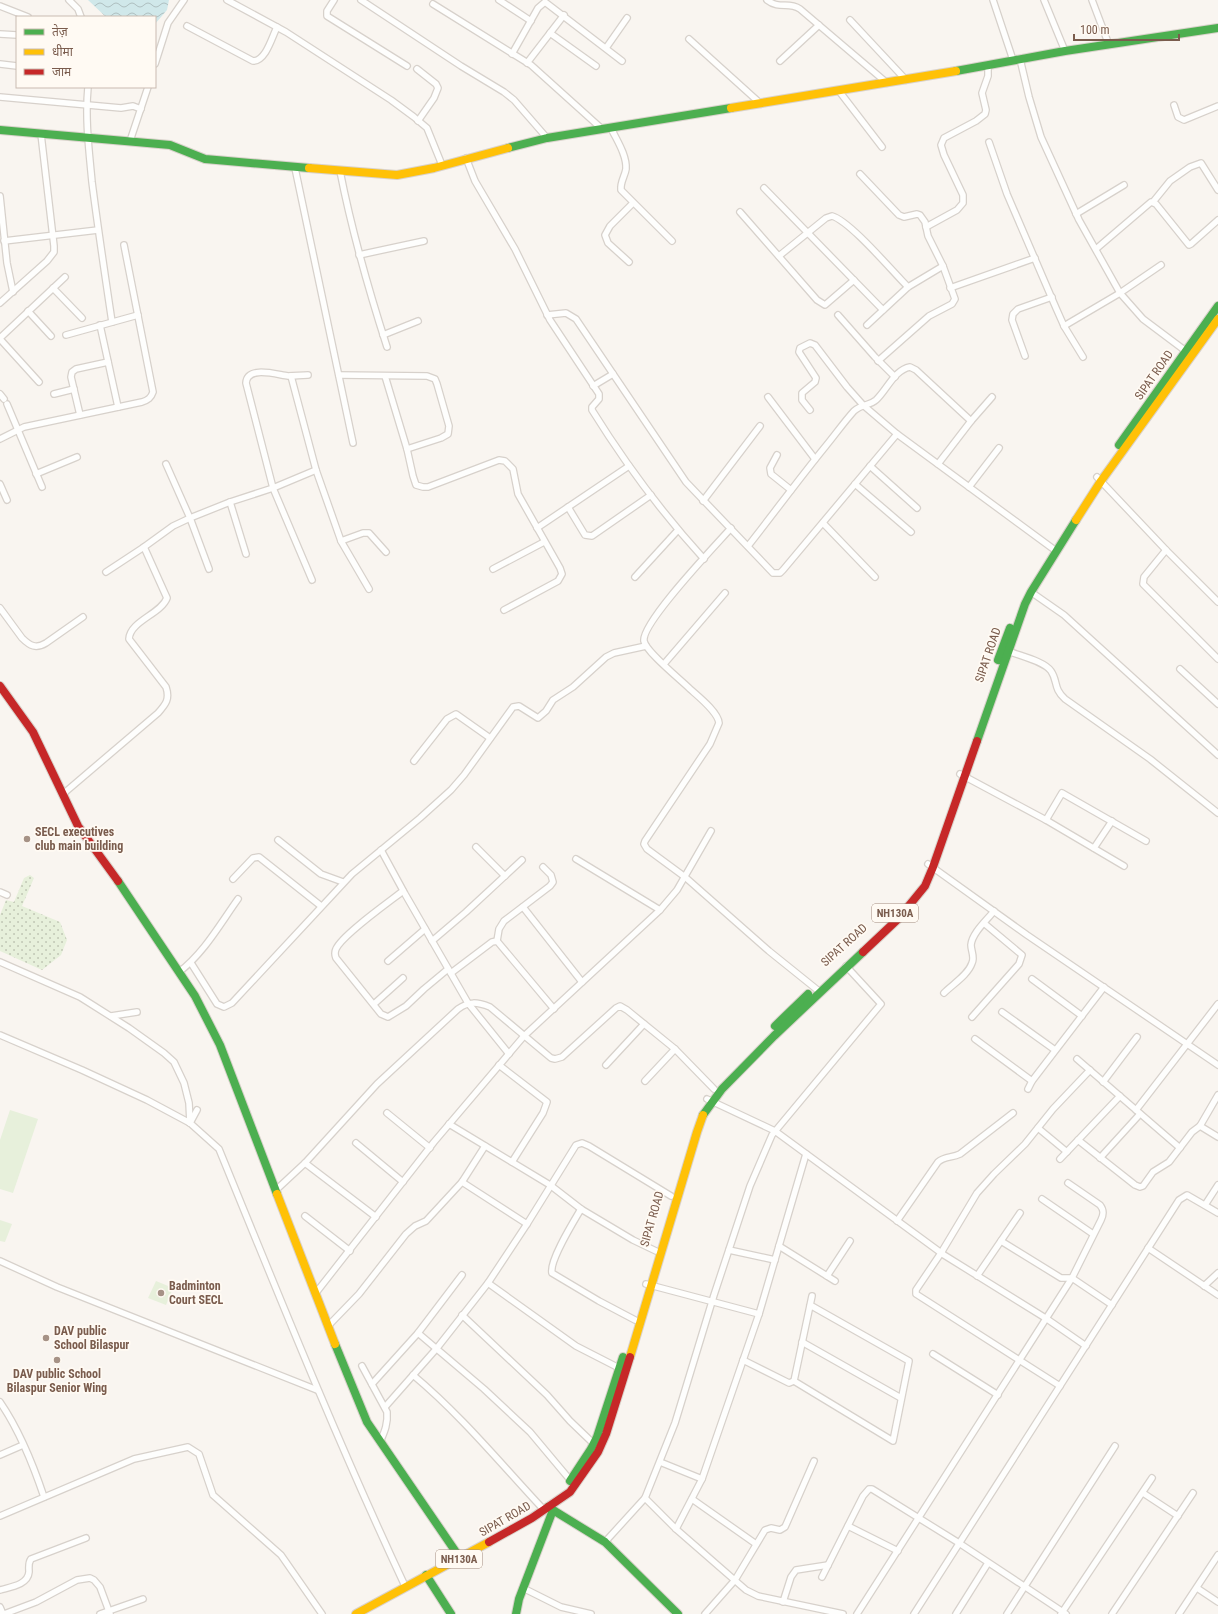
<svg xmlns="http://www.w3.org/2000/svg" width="1218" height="1614" viewBox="0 0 1218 1614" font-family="'Roboto Condensed','Noto Sans Devanagari',sans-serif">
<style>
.grass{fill:#e7f0db}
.park{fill:url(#park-dots)}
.water{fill:url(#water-waves)}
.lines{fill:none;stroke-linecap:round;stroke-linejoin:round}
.street-casing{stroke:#d7d1cb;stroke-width:8}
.fast-casing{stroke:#d9d2cb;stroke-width:10}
.slow-casing{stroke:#d9d2cb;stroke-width:10}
.jam-casing{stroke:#d9d2cb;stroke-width:10}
.street{stroke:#fefefd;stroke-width:5.5}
.fast{stroke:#4caf50;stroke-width:8}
.slow{stroke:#ffc107;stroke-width:8}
.jam{stroke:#c62828;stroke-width:8}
.poi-dot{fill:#a69286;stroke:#fffaf3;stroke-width:1.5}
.labels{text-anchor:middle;stroke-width:3.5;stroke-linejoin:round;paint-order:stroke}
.shield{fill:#fffaf3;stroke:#a28b7f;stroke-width:1}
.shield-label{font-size:11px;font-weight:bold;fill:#7a5c4d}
.street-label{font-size:12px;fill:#7a5c4d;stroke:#fffaf3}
.poi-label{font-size:12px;font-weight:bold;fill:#7a5c4d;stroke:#fffaf3;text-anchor:start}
</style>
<defs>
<pattern id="park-dots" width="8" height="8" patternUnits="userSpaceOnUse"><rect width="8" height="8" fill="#e7f0db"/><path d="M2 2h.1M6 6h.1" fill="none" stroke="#c0c6b4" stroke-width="1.8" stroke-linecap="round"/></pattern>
<pattern id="water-waves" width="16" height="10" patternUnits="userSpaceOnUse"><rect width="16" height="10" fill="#d0e8ea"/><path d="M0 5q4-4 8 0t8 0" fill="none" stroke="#aebfc0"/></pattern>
</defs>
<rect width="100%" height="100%" fill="#f9f5f0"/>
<g class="grass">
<path d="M10 1110 38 1119 13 1193 0 1189V1140Z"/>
<path d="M0 1220 12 1224 5 1242 0 1241Z"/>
<path d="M156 1281 173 1288 166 1305 148 1298Z"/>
</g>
<path class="park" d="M30 875 34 878 22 906 60 922 67 940 61 955 42 970 0 951V915L6 900 14 902 24 878Z"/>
<path class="water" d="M88 0H169L167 10 155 24V17H106Z"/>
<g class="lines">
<defs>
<g id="street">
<path d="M69 0 78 9 81 17"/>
<path d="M227 0 286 32 391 100 414 117 427 128 442 165"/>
<path d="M334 0 327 11V16L407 66"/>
<path d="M361 0 461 66 504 92 514 100 547 138"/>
<path d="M499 0 531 21"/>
<path d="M767 0C780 10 788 1 800 9L887 83"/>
<path d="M993 0 1013 60"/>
<path d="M1044 0 1065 51"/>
<path d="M1092 0 1109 45"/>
<path d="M433 4 531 65 602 129"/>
<path d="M0 6 28 17"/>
<path d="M850 20 906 80"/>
<path d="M187 26 253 61C266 61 272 37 277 27"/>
<path d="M550 33 596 66"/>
<path d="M0 34 17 35"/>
<path d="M689 39 761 104"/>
<path d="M606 48 627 18"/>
<path d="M512 54 538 8 545 2 622 61"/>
<path d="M1020 59 1029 97 1041 137 1079 220 1120 293 1143 319 1187 352"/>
<path d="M780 61 819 25"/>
<path d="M527 63 564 15"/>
<path d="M0 64 17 66"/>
<path d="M155 64 168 23 184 0"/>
<path d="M417 69 436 84 438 88 434 98 418 121"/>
<path d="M88 87C85 119 89 150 92 182 98 229 105 275 112 322"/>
<path d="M839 91 882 147"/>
<path d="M0 97 121 108 133 106 141 109"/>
<path d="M1174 105 1178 117 1184 120 1218 106"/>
<path d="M611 128C616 139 627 155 626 169 625 176 620 182 621 190L672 241"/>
<path d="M130 141 148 87"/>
<path d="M989 142 1007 194 1056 308 1064 326 1083 357"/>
<path d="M466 158 475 181 515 249 550 320 599 394V399L592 407V410C625 463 662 513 704 559"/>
<path d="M295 168 353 443"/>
<path d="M340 171C352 232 368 288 387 347"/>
<path d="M860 174 899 215 904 217 917 214 920 215 925 222 928 236 943 266 955 299 952 304 929 316 878 361"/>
<path d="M764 188 883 310"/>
<path d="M0 196 7 263 13 292"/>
<path d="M1153 202 1170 181 1190 167 1201 163 1218 190"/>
<path d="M740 212 817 300 825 305 854 280"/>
<path d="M1076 214 1124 185"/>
<path d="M926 227 957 210 963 203V195L944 155 941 145 944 138 976 121 985 114 986 110 982 93 988 76V65"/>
<path d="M4 241 98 230"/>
<path d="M1096 249 1151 202 1156 204 1189 245 1191 244 1218 220"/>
<path d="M359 255 424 241"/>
<path d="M779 256 826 218 832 216C850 221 892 271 908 287"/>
<path d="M629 262 608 243 605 235 610 226 633 203"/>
<path d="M53 288 82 318"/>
<path d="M950 288 1035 258"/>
<path d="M0 303 47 261 54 252V246L41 134"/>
<path d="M28 311 51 336"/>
<path d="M547 315 566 313 576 319 686 482 773 573H780L783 570 897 434"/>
<path d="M838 315 875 357 895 377"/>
<path d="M100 325 118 407"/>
<path d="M867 325 908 287 943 266"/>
<path d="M1064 326 1120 293 1161 265"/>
<path d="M66 335 138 315"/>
<path d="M383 335 418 321"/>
<path d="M0 338 65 277"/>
<path d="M0 339 39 382"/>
<path d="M1025 356 1012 320 1013 314 1018 309 1052 297"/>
<path d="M308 375C301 375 295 376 288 376 278 375 247 365 246 383L273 488 312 580"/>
<path d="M339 375 427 376 435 379 437 384 449 426 448 434 441 438 407 449"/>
<path d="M291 376 316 470 341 541 369 589"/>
<path d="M385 376 407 449 413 476 416 485 423 487H428L499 460 505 461 513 469 518 494 560 568 562 574 558 581 504 610"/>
<path d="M593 386 613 374"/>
<path d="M0 394 4 399"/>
<path d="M54 394 74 389"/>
<path d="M768 397 815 459"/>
<path d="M7 404 42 487"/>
<path d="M810 410 802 400V393L815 382 816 378 799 352 800 348 810 343 815 345 847 387 863 405 897 434 1052 548"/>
<path d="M80 415 71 377 72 372 76 369 108 362"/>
<path d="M0 439 24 427 142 402C148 400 151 398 153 392L124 245"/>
<path d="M777 455 770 468 771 474 791 490"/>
<path d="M166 464 190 518 209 569"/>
<path d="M938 464 971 421 992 397"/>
<path d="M870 466 917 508"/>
<path d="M36 474 77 457"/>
<path d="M1097 477 1166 550 1218 602"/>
<path d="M0 484 7 500"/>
<path d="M855 484 911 532"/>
<path d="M969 487 999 448"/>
<path d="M703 501 760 426"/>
<path d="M230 502 246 554"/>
<path d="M568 507 585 535 592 536 651 495"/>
<path d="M823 523 875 577"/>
<path d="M537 528 629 466"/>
<path d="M731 528C716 545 641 623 644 641 646 652 681 680 690 689 699 697 718 712 719 723L710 744 645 841 644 844 647 849 685 877 769 951 820 992"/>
<path d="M341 541 363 533H369L386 552"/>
<path d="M748 546C774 513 799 479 825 447 835 435 844 422 854 411 862 404 869 406 876 400 887 390 894 370 910 367L916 370 971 421"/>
<path d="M1166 550 1144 577 1143 584 1218 659"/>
<path d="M493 569 544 542"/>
<path d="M106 572 144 547 173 526 190 518 230 502 273 488 316 470"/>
<path d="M635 577 678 530"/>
<path d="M1031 592 1064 615 1218 755"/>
<path d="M0 608 22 638C30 646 36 649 46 643L83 617"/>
<path d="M1008 651C1020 656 1044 661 1051 671 1058 681 1053 688 1065 699L1150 759 1218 813"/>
<path d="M664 664 725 593"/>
<path d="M1180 669 1218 704"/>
<path d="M414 761 447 719 456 714 490 738"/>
<path d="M960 774 1046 820 1124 866"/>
<path d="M63 794 158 713C166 704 170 699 166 687L129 639C130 621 161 614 167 598L144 547"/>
<path d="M1046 820 1062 793 1146 841"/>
<path d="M278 840 321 874 343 882"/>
<path d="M476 847 505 876"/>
<path d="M1094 848 1112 821"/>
<path d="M381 850 405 894 468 1003 509 1054"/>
<path d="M576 859 660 910"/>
<path d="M928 864 1027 935 1218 1065"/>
<path d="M233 879 253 858 259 857 321 906"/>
<path d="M403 891C389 902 342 935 336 949 334 953 335 955 336 958L381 1014 388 1017 406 1006 424 989 448 969"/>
<path d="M0 892 7 895"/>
<path d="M523 907 582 982"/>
<path d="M432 941 466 912 522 860"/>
<path d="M497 941 499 929 504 921 550 886 553 882 551 875 543 867"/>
<path d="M388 961 425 929"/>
<path d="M0 962 80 997 129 1028 164 1053 174 1062 184 1083 189 1103 190 1123"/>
<path d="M191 963 217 1004 224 1007 232 1003 352 874 420 818 451 790 464 775 513 707 519 706 538 718 546 711 553 700 573 687 606 657 614 653 646 646"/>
<path d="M179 972C204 953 220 924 238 899"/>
<path d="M451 973 492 942 497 941 554 1009"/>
<path d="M1032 979 1082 1016"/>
<path d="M944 993C953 984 968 975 972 963 975 957 971 951 971 945 972 933 987 920 994 911"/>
<path d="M374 1004 403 978"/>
<path d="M1002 1012 1055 1050"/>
<path d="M111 1016 137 1012"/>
<path d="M972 1017 1019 964 1022 955 985 924"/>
<path d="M0 1035 82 1070 147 1100 190 1123 219 1149C279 1296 338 1443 405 1586"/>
<path d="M975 1039 1032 1081"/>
<path d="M1077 1059 1180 1148"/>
<path d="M499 1065 547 1102 543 1113 512 1162"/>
<path d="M606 1065 644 1024"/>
<path d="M645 1081 675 1049"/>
<path d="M1103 1082 1137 1037"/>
<path d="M1028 1089 1032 1081 1104 987"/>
<path d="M1218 1095 1200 1126 1218 1137"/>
<path d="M707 1099 775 1131 944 1255 1047 1319 1086 1346"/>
<path d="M1136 1110 1218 1004"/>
<path d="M387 1113 430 1148"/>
<path d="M190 1123 197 1110"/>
<path d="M449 1124 550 1185 581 1209 633 1240 656 1251"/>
<path d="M1038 1128 1067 1152"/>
<path d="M1078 1140 1135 1185 1140 1187 1143 1186 1153 1172 1169 1162 1192 1132 1200 1126"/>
<path d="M356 1143 403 1182"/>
<path d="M1100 1158 1140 1114"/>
<path d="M1060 1159 1120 1096"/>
<path d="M305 1163 376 1217"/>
<path d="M462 1182 527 1224"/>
<path d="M276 1190 305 1163 377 1084 458 1009C469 1001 477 1002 490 1007L551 1058 555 1059 562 1057 616 1008 620 1006 627 1010 675 1049 714 1089"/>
<path d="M1042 1199 1093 1234"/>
<path d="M1205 1205 1218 1185"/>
<path d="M581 1209C574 1221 549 1261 552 1273L599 1301 635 1320"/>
<path d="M305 1216 350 1251"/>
<path d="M897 1221 938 1162C945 1156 952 1158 960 1154L1013 1113"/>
<path d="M1001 1241 1061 1278H1072L1112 1305"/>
<path d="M779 1246 835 1281"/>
<path d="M1148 1248 1218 1295"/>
<path d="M729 1250 775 1260"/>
<path d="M0 1261 57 1287 317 1390"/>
<path d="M827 1276 850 1241"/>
<path d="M977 1276 1020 1213"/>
<path d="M488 1283 576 1346 619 1368"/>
<path d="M646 1284 759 1314"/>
<path d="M1204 1286 1218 1273"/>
<path d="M315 1294 434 1142 524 1036 660 910 677 890 711 831"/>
<path d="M810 1305 909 1361 893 1441 794 1381 812 1296"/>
<path d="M462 1315 547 1395 570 1421 595 1445"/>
<path d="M329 1325 359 1294 406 1234 415 1226 426 1221 462 1182 485 1146"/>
<path d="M418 1333 484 1389 530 1432 571 1481"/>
<path d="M802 1342 901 1398"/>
<path d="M933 1354 998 1395"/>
<path d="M743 1360 789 1383 794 1381"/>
<path d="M362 1366 387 1412C388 1423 385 1431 380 1442"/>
<path d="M413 1375C461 1415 501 1464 544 1510"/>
<path d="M372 1384 418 1333 462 1275"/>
<path d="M1060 1386 916 1294V1290L941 1253 977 1193 994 1174 1025 1144 1053 1109 1090 1070"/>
<path d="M0 1402C20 1431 33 1464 44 1497"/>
<path d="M385 1407 437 1348 488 1283 527 1224 576 1145 582 1143 589 1146 671 1196"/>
<path d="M0 1455 23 1445"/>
<path d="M660 1462 702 1479"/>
<path d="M1143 1493 1178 1516"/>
<path d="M645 1498 676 1529 746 1590 758 1596 843 1614"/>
<path d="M692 1499 756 1544"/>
<path d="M0 1516 134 1459 188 1447 199 1454 213 1495 281 1555 322 1614"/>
<path d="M848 1526 898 1551"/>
<path d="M676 1529 702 1479 730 1398 759 1314 806 1154"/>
<path d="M605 1542 645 1498 675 1423 714 1295 750 1186 772 1135 881 1004 846 966"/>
<path d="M822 1577 863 1496 869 1489H872L959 1543 1066 1614"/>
<path d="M523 1588 561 1607 591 1614"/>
<path d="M1197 1588 1218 1602"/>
<path d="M0 1590C10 1587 28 1585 29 1572 29 1567 28 1563 31 1559L86 1538"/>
<path d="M783 1602 791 1577 796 1570 828 1565"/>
<path d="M0 1607 3 1614"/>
<path d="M4 1614 36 1602 77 1580 90 1578 94 1580 100 1587 110 1614"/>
<path d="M100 1614 143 1599"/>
<path d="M705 1614 735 1580 765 1530 771 1528 780 1530 785 1527 814 1461"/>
<path d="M857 1614 1072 1278 1101 1220C1104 1214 1104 1210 1100 1205L1068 1183"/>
<path d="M914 1614 1179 1200 1187 1195 1218 1213"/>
<path d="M956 1614 988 1563"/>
<path d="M1007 1614 1115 1446"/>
<path d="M1061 1614 1152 1478"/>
<path d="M1112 1614 1193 1493"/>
<path d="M1179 1614 1218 1555"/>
</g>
<g id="fast">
<path d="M956 71 1065 51 1218 28"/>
<path d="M0 130 170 145 205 159 309 168"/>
<path d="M508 148 547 138 731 108"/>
<path d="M1119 445 1218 306"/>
<path d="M998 660 1010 628"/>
<path d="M977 741 1025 604 1031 592 1076 520"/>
<path d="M118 881 195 996 220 1045 277 1194"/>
<path d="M775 1026 808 994"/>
<path d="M703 1115 722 1089 774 1036 863 952"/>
<path d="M335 1344 367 1422 460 1558"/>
<path d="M570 1481 591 1449 597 1437 623 1357"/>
<path d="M548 1507 605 1542 678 1614"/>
<path d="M426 1575 451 1614"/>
<path d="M516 1614 519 1599 553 1510"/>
</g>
<g id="slow">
<path d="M731 108 956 71"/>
<path d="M309 168 397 175 434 168 508 148"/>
<path d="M1076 520 1101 481 1218 319"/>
<path d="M277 1194 335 1344"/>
<path d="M630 1357 697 1132 703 1115"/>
<path d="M356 1614 489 1542"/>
</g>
<g id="jam">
<path d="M0 686 33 732 78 826 118 881"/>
<path d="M863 952 898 919 925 886 933 867 977 741"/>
<path d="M489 1542 532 1518 570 1492 598 1452 606 1434 630 1357"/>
</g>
</defs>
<use href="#street" class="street-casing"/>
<use href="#fast" class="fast-casing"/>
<use href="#slow" class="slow-casing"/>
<use href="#jam" class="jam-casing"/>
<use href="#street" class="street"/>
<use href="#fast" class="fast"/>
<use href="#slow" class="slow"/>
<use href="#jam" class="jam"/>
</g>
<g class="poi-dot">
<circle cx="27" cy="839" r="4"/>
<circle cx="161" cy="1293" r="4"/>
<circle cx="46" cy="1338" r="4"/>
<circle cx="57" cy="1360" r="4"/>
</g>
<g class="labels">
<g class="shield">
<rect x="872" y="904" width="46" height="18" rx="3"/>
<rect x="436" y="1550" width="46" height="18" rx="3"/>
</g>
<g class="shield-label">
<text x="895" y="917">NH130A</text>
<text x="459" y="1563">NH130A</text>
</g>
<g class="street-label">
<text transform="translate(1154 375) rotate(-55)" y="4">SIPAT ROAD</text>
<text transform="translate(988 655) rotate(-71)" y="4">SIPAT ROAD</text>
<text transform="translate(844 945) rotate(-42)" y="4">SIPAT ROAD</text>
<text transform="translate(652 1219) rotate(-74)" y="4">SIPAT ROAD</text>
<text transform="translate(505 1519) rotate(-30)" y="4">SIPAT ROAD</text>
</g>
<g class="poi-label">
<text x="35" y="836">SECL executives<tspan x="35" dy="14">club main building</tspan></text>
<text x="169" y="1290">Badminton<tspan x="169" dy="14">Court SECL</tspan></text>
<text x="54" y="1335">DAV public<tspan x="54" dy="14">School Bilaspur</tspan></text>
<text x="57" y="1378" text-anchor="middle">DAV public School<tspan x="57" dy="14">Bilaspur Senior Wing</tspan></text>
</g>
</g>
<rect x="16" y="16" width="140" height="72" fill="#fffaf3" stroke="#cabbb1"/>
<rect x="24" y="29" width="20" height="6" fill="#4caf50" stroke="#cabbb1"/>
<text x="52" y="36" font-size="12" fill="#7a5c4d">तेज़</text>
<rect x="24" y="49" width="20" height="6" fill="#ffc107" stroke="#cabbb1"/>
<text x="52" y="56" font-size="12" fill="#7a5c4d">धीमा</text>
<rect x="24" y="69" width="20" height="6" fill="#c62828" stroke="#cabbb1"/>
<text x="52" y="76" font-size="12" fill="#7a5c4d">जाम</text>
<path d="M1074 34v6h105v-6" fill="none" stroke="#7a5c4d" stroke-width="2"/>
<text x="1080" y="34" font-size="12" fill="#7a5c4d" stroke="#fffaf3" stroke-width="3" paint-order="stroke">100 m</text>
</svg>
